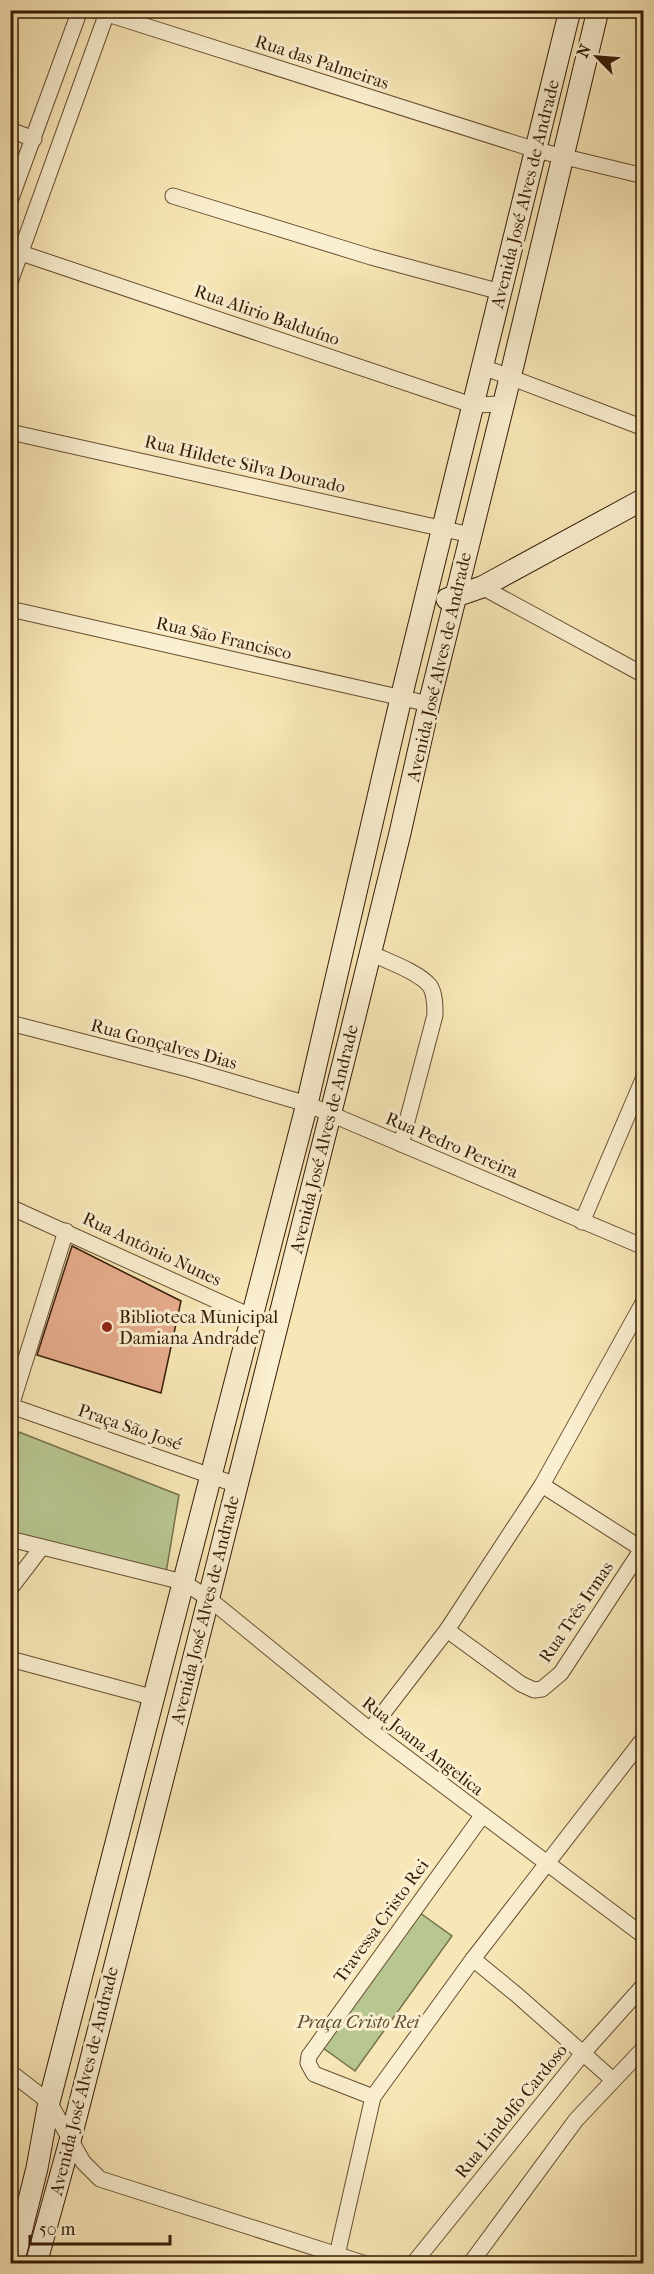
<svg xmlns="http://www.w3.org/2000/svg" width="654" height="2274" viewBox="0 0 654 2274" font-family="'IM FELL French Canon',serif">
<style>
.green{fill:#b8c792;stroke:#76714c;stroke-width:1.5}
.building{fill:#e7ac8d;stroke:#351b06;stroke-width:1.5}
.lines{fill:none;stroke-linecap:round;stroke-linejoin:round}
.street-casing{stroke:#664e32;stroke-width:17}
.secondary-casing{stroke:#351b06;stroke-width:23}
.street{stroke:#faefd0;stroke-width:15}
.secondary{stroke:#faefd0;stroke-width:21}
.poi-dot{fill:#8f2418;stroke:#faefd0;stroke-width:2}
.labels{text-anchor:middle;stroke-width:6;stroke-linejoin:round;paint-order:stroke}
.street-label{font-size:18px;fill:#351b06;stroke:#faefd0}
.poi-label{font-size:18px;fill:#351b06;stroke:#faefd0;text-anchor:start}
.park-label{font-size:18px;font-style:italic;fill:#5c4f30;stroke:#faefd0}
</style>
<rect width="100%" height="100%" fill="#f8e7b6"/>
<filter id="stains"><feTurbulence type="fractalNoise" baseFrequency=".00333" numOctaves="4"/><feColorMatrix values="0 0 0 0 .2 0 0 0 0 .09 0 0 0 0 .02 0 0 0 .5 -.17"/></filter>
<radialGradient id="worn" r=".72"><stop offset=".6" stop-color="#630" stop-opacity="0"/><stop offset="1" stop-color="#630" stop-opacity=".3"/></radialGradient>
<g class="green">
<path d="M19 1432 179 1495 165 1579 11 1536V1463Z"/>
<path d="M409 1905 452 1936 355 2071 312 2040Z"/>
</g>
<path class="building" d="M72 1246 181 1301 161 1393 37 1355Z"/>
<g class="lines">
<defs>
<g id="street">
<path d="M95 10 536 150 644 176"/>
<path d="M10 130 34 139"/>
<path d="M173 196 371 257 501 292"/>
<path d="M10 201 80 10"/>
<path d="M21 253 472 405 503 404"/>
<path d="M10 282 108 10"/>
<path d="M483 367 644 428"/>
<path d="M10 432 471 535"/>
<path d="M482 587 644 675"/>
<path d="M10 609 429 704"/>
<path d="M370 953C387 961 419 972 430 986 435 994 435 1006 435 1015L401 1144"/>
<path d="M10 1023 192 1070 307 1104 644 1247"/>
<path d="M10 1207 277 1328"/>
<path d="M582 1222 644 1077"/>
<path d="M66 1231 11 1406 237 1485"/>
<path d="M10 1539 183 1582 208 1598 370 1730 644 1936"/>
<path d="M10 1589 42 1547"/>
<path d="M447 1630 521 1684 534 1690 542 1689 561 1673 642 1549 542 1485"/>
<path d="M10 1659 155 1698"/>
<path d="M370 1730 447 1630 542 1485 644 1301"/>
<path d="M473 1959 517 1995 612 2079"/>
<path d="M10 2072 49 2102 83 2162 100 2179 366 2264"/>
<path d="M373 2097 314 2074 308 2063 309 2056 482 1816"/>
<path d="M337 2255 373 2097 473 1959 644 1738"/>
<path d="M413 2264 584 2052 644 1985"/>
<path d="M470 2264 576 2120 644 2048"/>
</g>
<g id="secondary">
<path d="M447 599 482 587 644 499"/>
<path d="M13 2264 37 2168 49 2102 307 1104 401 698 570 10"/>
<path d="M36 2264 70 2141 181 1708 352 1028 400 833 429 704 510 378 598 10"/>
</g>
</defs>
<use href="#street" class="street-casing"/>
<use href="#secondary" class="secondary-casing"/>
<use href="#street" class="street"/>
<use href="#secondary" class="secondary"/>
</g>
<circle class="poi-dot" cx="107" cy="1327" r="6"/>
<g class="labels">
<g class="street-label">
<text transform="translate(322 62) rotate(18)" y="6">Rua das Palmeiras</text>
<text transform="translate(525 194) rotate(-76)" y="6">Avenida José Alves de Andrade</text>
<text transform="translate(267 315) rotate(19)" y="6">Rua Alirio Balduíno</text>
<text transform="translate(245 464) rotate(13)" y="6">Rua Hildete Silva Dourado</text>
<text transform="translate(224 638) rotate(13)" y="6">Rua São Francisco</text>
<text transform="translate(439 667) rotate(-77)" y="6">Avenida José Alves de Andrade</text>
<text transform="translate(164 1044) rotate(15)" y="6">Rua Gonçalves Dias</text>
<text transform="translate(324 1139) rotate(-76)" y="6">Avenida José Alves de Andrade</text>
<text transform="translate(452 1145) rotate(23)" y="6">Rua Pedro Pereira</text>
<text transform="translate(152 1249) rotate(25)" y="6">Rua Antônio Nunes</text>
<text transform="translate(130 1427) rotate(19)" y="6">Praça São José</text>
<text transform="translate(205 1610) rotate(-76)" y="6">Avenida José Alves de Andrade</text>
<text transform="translate(576 1612) rotate(-56)" y="6">Rua Três Irmas</text>
<text transform="translate(423 1746) rotate(38)" y="6">Rua Joana Angelica</text>
<text transform="translate(381 1921) rotate(-54)" y="6">Travessa Cristo Rei</text>
<text transform="translate(84 2081) rotate(-76)" y="6">Avenida José Alves de Andrade</text>
<text transform="translate(511 2111) rotate(-51)" y="6">Rua Lindolfo Cardoso</text>
</g>
<g class="poi-label">
<text x="119" y="1323">Biblioteca Municipal<tspan x="119" dy="21">Damiana Andrade</tspan></text>
</g>
<g class="park-label">
<text x="358" y="2028">Praça Cristo Rei</text>
</g>
</g>
<rect width="654" height="2274" fill="none" stroke="#f8e7b6" stroke-width="36"/>
<rect x="12" y="12" width="630" height="2250" fill="none" stroke="#351b06" stroke-width="3"/>
<rect x="18" y="18" width="618" height="2238" fill="none" stroke="#351b06" stroke-width="1.5"/>
<g transform="translate(597 57) rotate(295)" stroke="#faefd0" stroke-width="4.5" paint-order="stroke">
<path d="M0-4.5L10 22L0 15L-10 22Z" fill="#351b06"/>
<text y="-9" font-size="16" font-weight="bold" text-anchor="middle" fill="#351b06">N</text>
</g>
<path d="M30 2235v9h140v-9" fill="none" stroke="#351b06" stroke-width="3"/>
<text x="39" y="2235" font-size="18" fill="#351b06" stroke="#faefd0" stroke-width="4.5" paint-order="stroke">50 m</text>
<rect width="100%" height="100%" filter="url(#stains)"/>
<rect width="100%" height="100%" fill="url(#worn)"/>
</svg>
